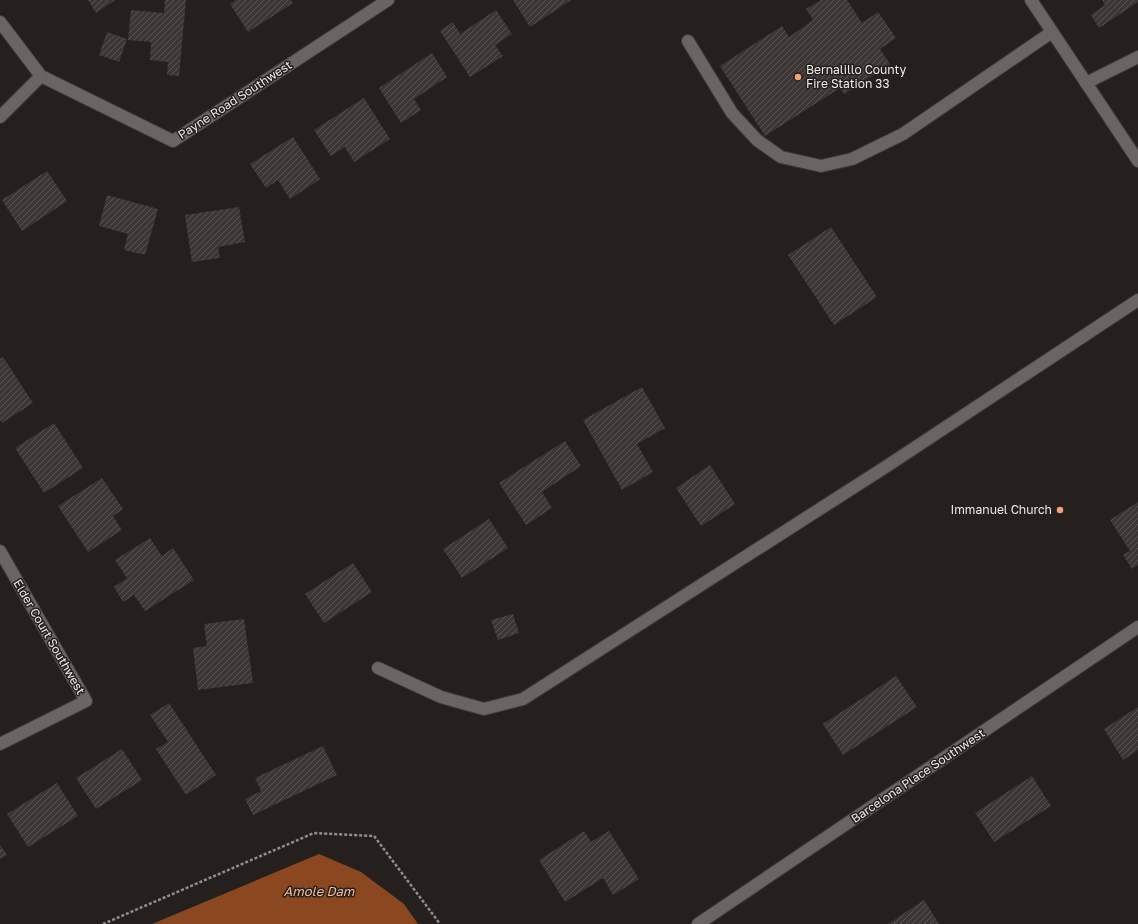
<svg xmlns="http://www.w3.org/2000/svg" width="1138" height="924" viewBox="0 0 1138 924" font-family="'Golos Text',sans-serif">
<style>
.water{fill:#8a4720}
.building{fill:url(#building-hatch)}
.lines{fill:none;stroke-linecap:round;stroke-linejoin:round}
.lane-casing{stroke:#3f3b3a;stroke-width:14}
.street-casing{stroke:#3f3b3a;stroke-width:14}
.path{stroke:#928e8d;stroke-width:2.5;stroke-dasharray:3 2;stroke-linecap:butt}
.lane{stroke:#6a6462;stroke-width:12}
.street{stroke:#6a6462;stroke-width:12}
.poi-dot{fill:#f0a279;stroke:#25201e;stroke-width:1.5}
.labels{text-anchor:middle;stroke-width:3;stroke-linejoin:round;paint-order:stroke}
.poi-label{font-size:12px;fill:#eeeae9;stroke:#25201e;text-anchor:start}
.street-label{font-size:12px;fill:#eeeae9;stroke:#25201e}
.water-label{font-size:13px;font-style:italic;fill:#f5b99b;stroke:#25201e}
</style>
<defs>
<pattern id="building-hatch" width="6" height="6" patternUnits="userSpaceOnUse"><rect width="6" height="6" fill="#3c3734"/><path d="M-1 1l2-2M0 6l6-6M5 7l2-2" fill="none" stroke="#585451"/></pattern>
</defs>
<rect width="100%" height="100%" fill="#25201e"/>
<path class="water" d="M319 854 361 872 404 904 418 924H152Z"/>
<g class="building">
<path d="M88 0H115L96 13Z"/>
<path d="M165 0H186L179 76 167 75 168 62 150 60 151 42 128 40 131 10 164 13Z"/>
<path d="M236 0H291L293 3 248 32 230 4Z"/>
<path d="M513 0H571L530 27Z"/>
<path d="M821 0H847L862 23 878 12 896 38 880 49 890 64 844 94 840 88 765 136 720 66 782 26 789 37 813 20 806 9Z"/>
<path d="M1102 0H1138V2L1099 28 1091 15 1105 5Z"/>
<path d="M496 10 512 34 495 45 503 56 470 77 440 31 453 22 460 34Z"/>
<path d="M107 32 127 39 119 62 99 55Z"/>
<path d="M432 53 447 77 414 99 421 110 401 123 379 88Z"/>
<path d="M364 98 390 139 354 162 345 147 331 156 314 130Z"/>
<path d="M293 137 320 179 290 199 278 180 266 188 250 164Z"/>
<path d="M47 171 67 201 22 231 2 200Z"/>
<path d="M107 195 158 209 145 255 124 250 128 234 99 226Z"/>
<path d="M239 207 245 242 218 247 220 258 192 262 185 215Z"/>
<path d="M831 227 877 297 834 325 788 255Z"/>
<path d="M3 357 33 403 2 423 0 420V359Z"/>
<path d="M642 387 665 428 637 444 653 472 622 490 583 420Z"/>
<path d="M54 423 83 468 44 493 15 448Z"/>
<path d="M565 441 581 466 542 492 552 508 526 525 499 483Z"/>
<path d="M710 465 735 504 701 526 676 488Z"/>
<path d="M102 478 123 509 113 516 122 530 88 552 58 506Z"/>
<path d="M1138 502V565L1132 569 1123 555 1130 551 1110 520Z"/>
<path d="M489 519 508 548 462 578 443 549Z"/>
<path d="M150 538 162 556 173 548 194 580 145 611 134 595 123 602 114 587 127 578 115 560Z"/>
<path d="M353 563 372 592 324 623 305 594Z"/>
<path d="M513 614 519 633 498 640 491 620Z"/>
<path d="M244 619 253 683 198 690 193 648 207 646 204 624Z"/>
<path d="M896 676 917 707 843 755 823 724Z"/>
<path d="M169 703 216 775 186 795 156 749 168 742 150 715Z"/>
<path d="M1138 707V750L1123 760 1104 729Z"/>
<path d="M323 746 337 775 253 815 245 799 261 791 255 778Z"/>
<path d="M122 749 142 780 96 809 76 778Z"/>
<path d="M1032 776 1051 806 994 842 975 813Z"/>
<path d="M57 783 78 816 28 847 7 814Z"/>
<path d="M584 831 591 842 609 831 639 879 613 895 603 878 565 902 539 860Z"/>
<path d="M0 845 7 855 0 859Z"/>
<path d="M924 900 939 924H888Z"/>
</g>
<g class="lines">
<defs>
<g id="lane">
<path d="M688 41 732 113 757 140 781 157 821 166 852 159 903 134 1052 32"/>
<path d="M378 668 441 697 484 709 523 699 887 466 1138 300"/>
</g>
<g id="street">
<path d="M1031 0 1138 161"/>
<path d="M0 22 41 76 173 141 388 0"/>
<path d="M1086 83 1138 57"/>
<path d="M0 117 41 76"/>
<path d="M0 551 86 701 0 744"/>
<path d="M698 924 1138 627"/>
</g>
</defs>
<use href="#lane" class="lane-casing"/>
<use href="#street" class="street-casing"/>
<path class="path" d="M103 924 314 833 374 836 440 924"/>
<use href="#lane" class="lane"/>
<use href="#street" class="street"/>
</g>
<g class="poi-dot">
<circle cx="798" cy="77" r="4"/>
<circle cx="1060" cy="510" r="4"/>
</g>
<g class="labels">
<g class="poi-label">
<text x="806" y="74">Bernalillo County<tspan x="806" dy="14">Fire Station 33</tspan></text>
<text x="1052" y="514" text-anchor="end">Immanuel Church</text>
</g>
<g class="street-label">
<text transform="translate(235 100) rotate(-33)" y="4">Payne Road Southwest</text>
<text transform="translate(49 637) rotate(60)" y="4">Elder Court Southwest</text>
<text transform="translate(918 776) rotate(-34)" y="4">Barcelona Place Southwest</text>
</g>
<g class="water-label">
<text x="319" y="896">Amole Dam</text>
</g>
</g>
</svg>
